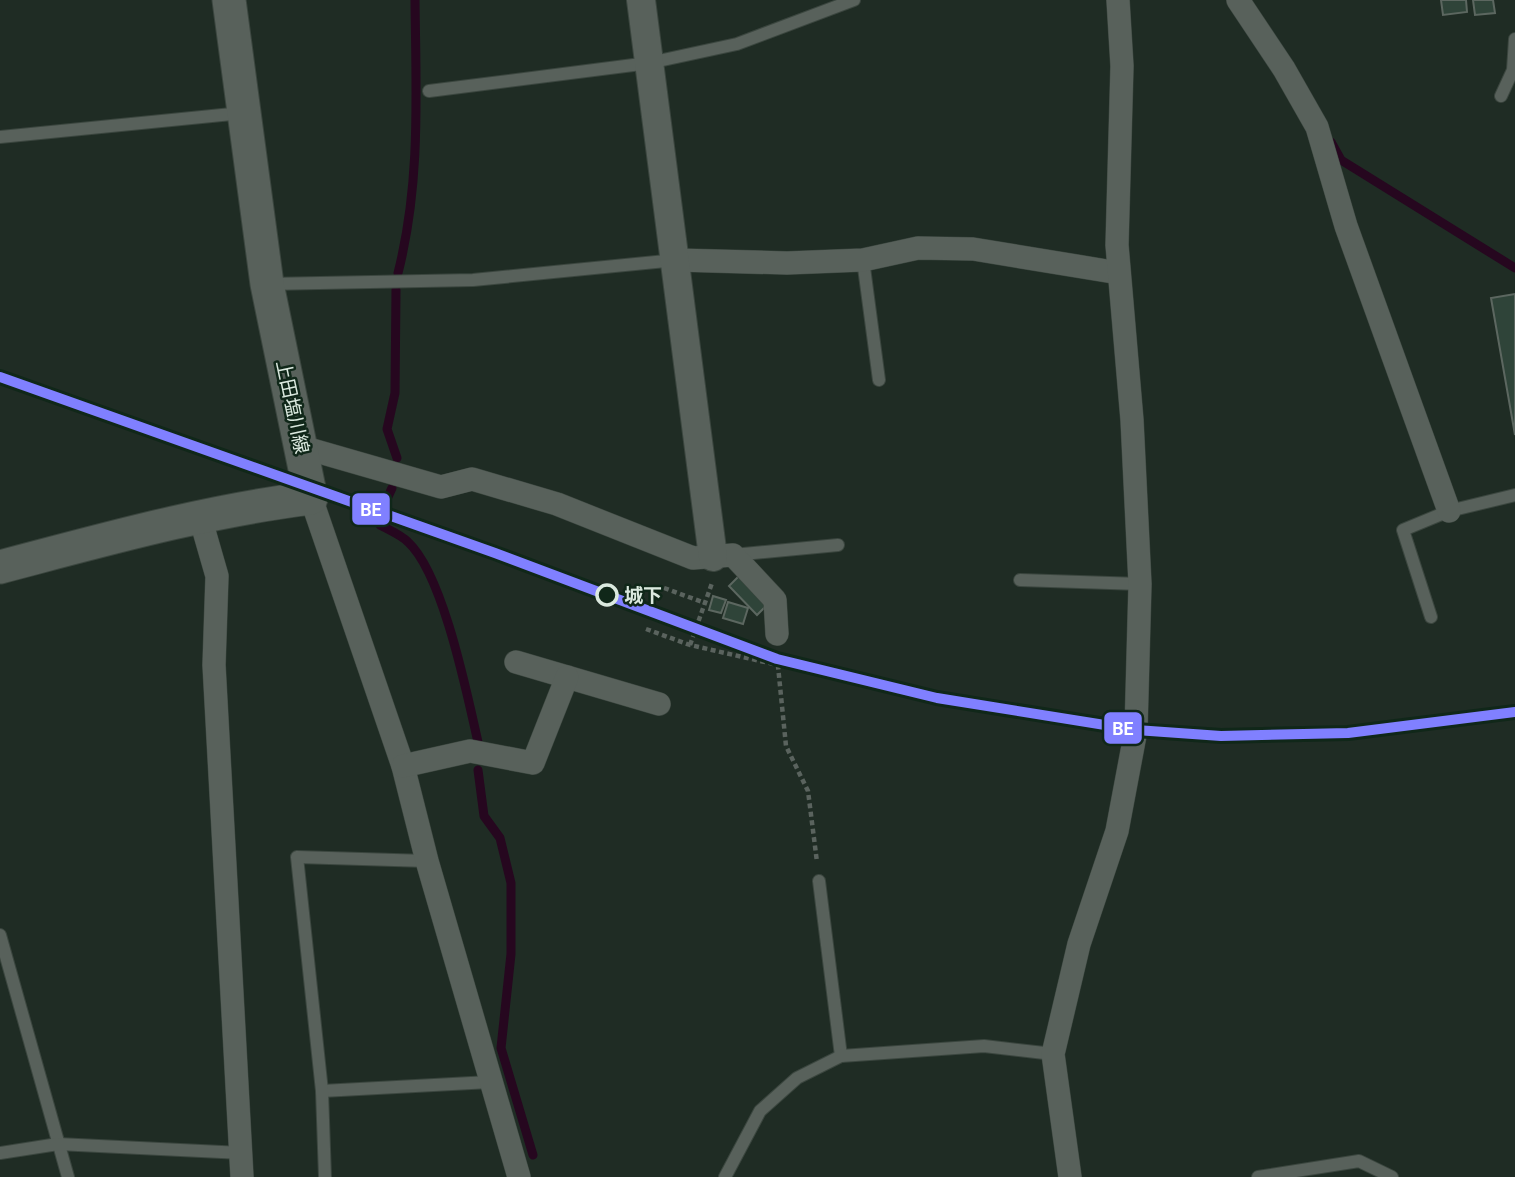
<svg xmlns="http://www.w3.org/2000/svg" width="1515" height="1177" viewBox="0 0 1515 1177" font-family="'Archivo Narrow','Noto Sans JP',sans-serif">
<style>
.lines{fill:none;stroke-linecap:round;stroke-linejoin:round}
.stream{stroke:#26071f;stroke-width:9}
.building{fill:#2f4439;stroke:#5c6760;stroke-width:2}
.service-casing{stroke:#3b463f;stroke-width:14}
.minor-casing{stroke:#3b463f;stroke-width:24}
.tertiary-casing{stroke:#3b463f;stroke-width:30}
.secondary-casing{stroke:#3b463f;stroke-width:35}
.path{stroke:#5a635e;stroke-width:4.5;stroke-dasharray:5 3.5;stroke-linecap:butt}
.service{stroke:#58615b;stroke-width:12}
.minor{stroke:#58615b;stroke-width:23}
.tertiary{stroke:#58615b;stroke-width:28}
.secondary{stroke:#58615b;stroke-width:33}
.rail-1-casing{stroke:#102719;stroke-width:16}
.rail-1{stroke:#8080ff;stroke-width:10}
.stop-dot{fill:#102719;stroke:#dbe9df;stroke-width:3.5}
.labels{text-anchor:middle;stroke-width:5;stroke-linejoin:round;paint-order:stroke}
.street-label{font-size:19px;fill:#dbe9df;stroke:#102719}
.stop-label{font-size:19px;font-weight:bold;fill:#dbe9df;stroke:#102719;text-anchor:start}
.line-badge{stroke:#102719;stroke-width:2.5}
.badge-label{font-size:19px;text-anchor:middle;font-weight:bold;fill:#fff}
</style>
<rect width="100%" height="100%" fill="#1f2c24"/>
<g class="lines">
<g class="stream">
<path d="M1331 142 1341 160 1515 268"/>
<path d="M398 273C421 183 416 93 415 0"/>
<path d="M396 290 395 393 387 429 397 458"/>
<path d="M386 501 392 488"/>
<path d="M380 525C389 530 401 535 408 542 443 574 467 694 478 742"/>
<path d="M478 770 484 816 500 838 511 883V954L501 1048 533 1155"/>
</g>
</g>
<g class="building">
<path d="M1441 0H1466L1467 12 1443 15Z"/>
<path d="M1473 0H1493L1495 13 1475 15Z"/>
<path d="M1515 294V435L1491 298Z"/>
<path d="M742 573 770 602 757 615 729 586Z"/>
<path d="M713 596 726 600 721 613 709 610Z"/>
<path d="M728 602 748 608 743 624 723 618Z"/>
</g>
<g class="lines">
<defs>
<g id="service">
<path d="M429 91 649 63 737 44 854 0"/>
<path d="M1501 96 1513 70 1515 39"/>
<path d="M0 137 242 113"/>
<path d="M863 260 879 380"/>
<path d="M268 284 473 280 676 260"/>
<path d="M733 555 838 545"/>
<path d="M1020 580 1140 584"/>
<path d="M1431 617 1403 530 1449 511 1515 495"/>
<path d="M819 881 841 1056"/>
<path d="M0 935 68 1177"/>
<path d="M322 1091 490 1082"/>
<path d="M0 1153 58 1144 242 1153"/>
<path d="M325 1177 322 1091 297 857 427 861"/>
<path d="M725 1177 760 1111 797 1078 841 1056 984 1046 1053 1054"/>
<path d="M1258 1177 1359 1161 1392 1177"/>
</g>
<g id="minor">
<path d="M1238 0 1284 69 1317 127 1346 226 1449 511"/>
<path d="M677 260 787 263 863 260 918 248 973 249 1119 273"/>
<path d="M302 447 441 487 472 479 557 504 693 558 733 555 775 600 777 634"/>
<path d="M311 498 403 766 427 861 519 1177"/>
<path d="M200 517 217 576 214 665 242 1177"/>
<path d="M516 662 659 704"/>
<path d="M403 766 470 751 533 763 567 677"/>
<path d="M1070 1177 1053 1054 1079 944 1117 831 1136 730 1140 584 1132 420 1117 245 1122 66 1118 0"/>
</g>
<path id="tertiary" d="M641 0 713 557"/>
<path id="secondary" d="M0 567C103 540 205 511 311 498L267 284 229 0"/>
</defs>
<use href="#service" class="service-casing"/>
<use href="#minor" class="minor-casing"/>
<use href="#tertiary" class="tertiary-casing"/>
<use href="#secondary" class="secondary-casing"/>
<g class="path">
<path d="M664 588 705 603"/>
<path d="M646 629 690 645 778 665"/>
<path d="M690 645 712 583"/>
<path d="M777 656 786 746 808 791 817 862"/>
</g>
<use href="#service" class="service"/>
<use href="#minor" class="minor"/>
<use href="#tertiary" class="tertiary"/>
<use href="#secondary" class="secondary"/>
<defs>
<path id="rail-1" d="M0 377 495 553 777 659 937 698 1136 730 1221 736 1348 733 1515 712"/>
</defs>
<use href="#rail-1" class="rail-1-casing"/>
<use href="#rail-1" class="rail-1"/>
</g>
<circle class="stop-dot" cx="607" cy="595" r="10"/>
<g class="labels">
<g class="street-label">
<text transform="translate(293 407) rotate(78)" y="7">上田塩川線</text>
</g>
<g class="stop-label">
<text x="624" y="602">城下</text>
</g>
</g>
<g class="line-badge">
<rect x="351" y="492" width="40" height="34" rx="7" fill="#8080ff"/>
<rect x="1103" y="711" width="40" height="34" rx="7" fill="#8080ff"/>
</g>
<g class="badge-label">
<text x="371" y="516">BE</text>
<text x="1123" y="735">BE</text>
</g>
</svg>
